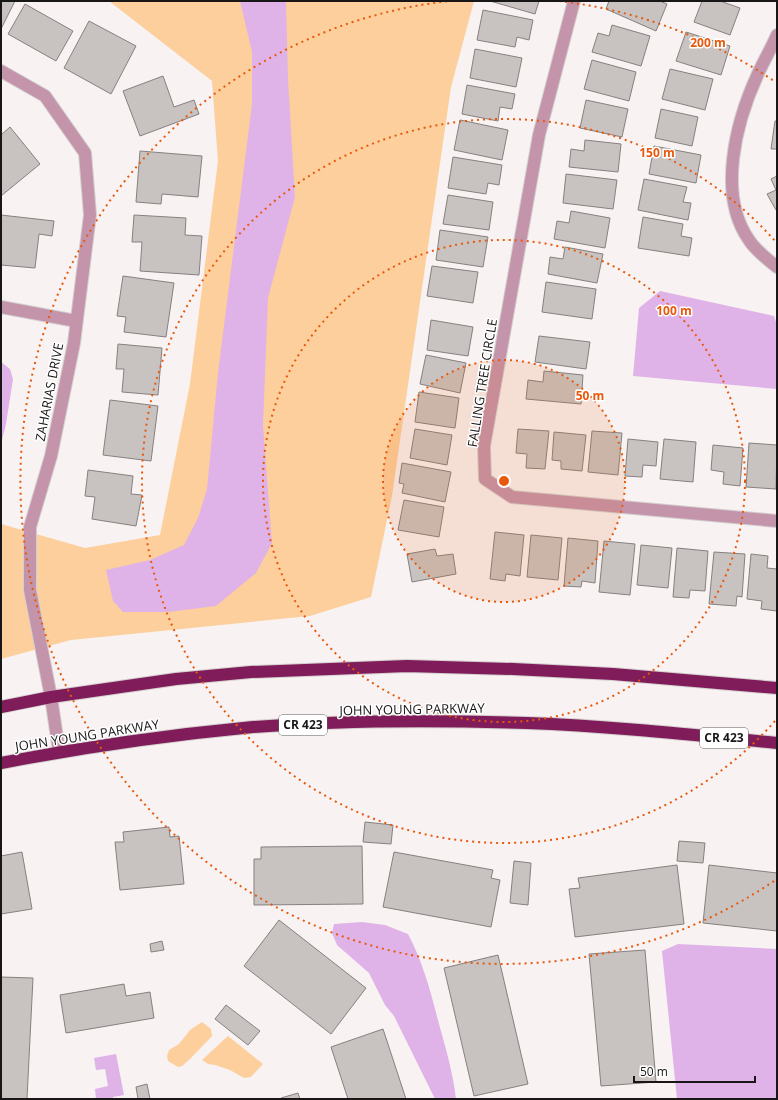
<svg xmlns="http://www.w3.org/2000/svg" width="778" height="1100" viewBox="0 0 778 1100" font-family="'Open Sans',sans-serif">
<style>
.green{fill:#fccf9d}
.water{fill:#dfb3e7}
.building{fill:#c8c2c0;stroke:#86817f}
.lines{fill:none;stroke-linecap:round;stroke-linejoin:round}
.street-casing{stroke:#d4cfcf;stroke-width:14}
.highway-casing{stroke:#d4cfcf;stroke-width:14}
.street{stroke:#c494ab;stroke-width:12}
.highway{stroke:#801c59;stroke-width:12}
.ring{fill:none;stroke:#e8590c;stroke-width:2;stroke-dasharray:2 4}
.labels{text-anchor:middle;stroke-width:3;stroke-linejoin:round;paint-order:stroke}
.shield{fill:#fff;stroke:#5d5c5c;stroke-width:1}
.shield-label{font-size:12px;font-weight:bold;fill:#181616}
.street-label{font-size:13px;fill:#181616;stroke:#fff}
.centre{fill:#e8590c;stroke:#fff;stroke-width:2}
.ring-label{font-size:12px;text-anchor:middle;font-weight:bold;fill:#e8590c;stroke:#fff;stroke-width:3;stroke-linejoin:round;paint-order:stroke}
</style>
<rect width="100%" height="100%" fill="#f8f2f2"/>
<g class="green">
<path d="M109 1H474L451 87 392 496 371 597 310 616 71 640 1 659V524L85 548 160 535 190 384 218 161 212 81Z"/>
<path d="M202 1022 211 1029 212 1036 190 1059 182 1066 178 1067 168 1061 167 1056 169 1050 179 1044 190 1030Z"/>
<path d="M228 1036 263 1064 251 1077 244 1078 230 1070 215 1065 208 1064 202 1060Z"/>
</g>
<g class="water">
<path d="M240 1H286L288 80 295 197 268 298 263 425 272 543 256 573 216 606 168 612H123L113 601 106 570 150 560 184 545 198 518 207 489 218 373 252 104V52Z"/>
<path d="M660 291 774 316 777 325V389L633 376 639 308Z"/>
<path d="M1 362 10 369 13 379 6 424 1 444Z"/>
<path d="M362 922 385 925 408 934C423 962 431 993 439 1024 446 1049 453 1073 456 1099H435L394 1016 385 1005 369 973 337 945 332 933 334 924Z"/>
<path d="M678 944 777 949V1099H677L662 951Z"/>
<path d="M116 1054 124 1095 113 1097V1099H96L95 1089 108 1086 105 1069 96 1070 94 1058Z"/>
</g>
<g class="building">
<path d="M1 1H15L1 29Z"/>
<path d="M490 1H539L535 14Z"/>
<path d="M609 1H660L667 4 656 31 606 9Z"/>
<path d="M702 1H720L740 8 730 35 694 22Z"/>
<path d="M25 4 73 31 56 61 8 34Z"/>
<path d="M483 10 533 20 529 40 517 37 515 47 477 40Z"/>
<path d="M89 21 136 46 111 94 64 68Z"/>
<path d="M612 25 650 36 641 66 592 52 598 33 609 36Z"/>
<path d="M686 32 730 46 721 75 676 61Z"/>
<path d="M475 49 522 58 516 87 470 78Z"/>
<path d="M592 60 636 72 629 101 584 89Z"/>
<path d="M670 69 713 79 705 110 662 99Z"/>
<path d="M163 76 174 107 194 100 199 114 140 136 123 91Z"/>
<path d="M467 85 515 94 512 109 500 107 498 121 462 114Z"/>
<path d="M586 100 628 109 622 137 580 128Z"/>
<path d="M661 109 698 117 692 146 655 138Z"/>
<path d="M460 120 508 130 502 160 454 150Z"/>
<path d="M775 121H777V149H771Z"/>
<path d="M10 127 40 164 1 196V135Z"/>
<path d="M585 140 621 144 618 172 569 167 571 149 584 151Z"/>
<path d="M654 146 701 155 696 183 649 174Z"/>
<path d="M140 151 202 156 198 197 162 194 161 204 136 202Z"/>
<path d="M453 157 502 165 499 185 488 183 486 194 448 188Z"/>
<path d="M566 174 617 180 613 209 563 203Z"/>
<path d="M777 176V210H776L767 194 776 190 771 179Z"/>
<path d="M644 179 687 187 683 202 691 203 688 220 638 210Z"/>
<path d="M448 195 493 202 489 230 443 224Z"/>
<path d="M571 211 610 218 605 248 554 239 557 221 569 223Z"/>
<path d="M1 215 54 221 52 236 39 234 35 268 1 265Z"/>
<path d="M134 215 186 218 185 235 202 236 199 275 140 271 142 242H132Z"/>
<path d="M643 217 683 224 681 236 692 238 689 256 638 248Z"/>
<path d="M440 230 488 237 483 267 436 260Z"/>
<path d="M565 247 603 254 597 283 548 274 550 257 563 259Z"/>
<path d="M432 266 478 272 473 303 427 296Z"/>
<path d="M123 276 174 283 166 337 124 332 126 317 117 316Z"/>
<path d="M546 282 596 289 592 319 542 312Z"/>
<path d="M431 320 473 327 468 356 427 350Z"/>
<path d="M539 336 590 342 586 369 535 362Z"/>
<path d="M118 344 162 348 158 395 122 392 124 369H116Z"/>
<path d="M426 355 466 363 460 393 420 384Z"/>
<path d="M544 371 583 375 581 404 526 399 528 380 543 382Z"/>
<path d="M419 392 459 398 455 428 415 422Z"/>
<path d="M110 400 158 406 151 461 103 455Z"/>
<path d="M415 429 452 435 447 465 410 458Z"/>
<path d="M518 429 549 431 545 469 526 468 527 454 516 453Z"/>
<path d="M592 431 622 433 618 475 588 472Z"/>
<path d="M554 432 586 435 582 471 561 469V461L552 460Z"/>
<path d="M628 439 658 442 656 466 643 465 642 477 625 476Z"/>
<path d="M664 439 696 442 693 482 660 479Z"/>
<path d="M749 443 777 445 776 489 746 487Z"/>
<path d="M713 445 743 448 740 486 723 484 724 472 711 470Z"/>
<path d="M402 463 451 472 445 502 402 493 404 484 399 483Z"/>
<path d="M88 470 133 476 131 494 142 495 136 526 92 519 95 497 85 496Z"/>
<path d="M404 500 444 507 439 537 398 530Z"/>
<path d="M495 532 524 535 520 576 506 574 505 581 490 579Z"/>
<path d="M531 535 562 538 558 580 527 577Z"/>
<path d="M568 538 598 541 595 583 582 581 581 587 564 586Z"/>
<path d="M604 541 635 544 630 595 599 592Z"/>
<path d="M641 545 672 548 668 588 637 585Z"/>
<path d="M677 548 708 551 705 591 690 590 689 598 673 597Z"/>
<path d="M435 549 437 556 453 554 456 574 412 582 407 554Z"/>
<path d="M714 552 745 554 742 597 737 596 736 606 709 604Z"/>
<path d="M751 554 768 556 767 568 777 569V611L761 609 762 601 747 599Z"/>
<path d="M365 822 393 825 391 844 363 842Z"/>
<path d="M169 827 170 837 179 836 184 884 120 890 115 842H124L123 832Z"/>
<path d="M679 841 705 843 703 863 677 861Z"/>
<path d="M362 846 363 904 254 905V859H261V847Z"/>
<path d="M22 852 32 909 1 914V856Z"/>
<path d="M394 852 493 870 491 878 500 880 491 927 383 907Z"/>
<path d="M514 861 531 863 528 905 510 903Z"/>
<path d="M677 865 684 924 575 937 569 889 580 888 578 878Z"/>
<path d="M709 865 777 873V931L703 923Z"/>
<path d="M279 920 366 988 331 1034 244 966Z"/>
<path d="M162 941 164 950 151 952 150 944Z"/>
<path d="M645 950 656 1082 601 1086 589 954Z"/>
<path d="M498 955 528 1084 474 1096 444 968Z"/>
<path d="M1 977 33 978 27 1099H1Z"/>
<path d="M124 984 126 996 150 992 154 1018 66 1033 60 995Z"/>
<path d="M226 1005 260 1031 248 1045 215 1019Z"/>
<path d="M383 1029 406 1099H348L331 1047Z"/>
<path d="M147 1084 150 1099H138L136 1087Z"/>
<path d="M298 1093 300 1099H281V1098Z"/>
</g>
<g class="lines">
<defs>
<g id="street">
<path d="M574 1 539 135 484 446 485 479 512 497 777 521"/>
<path d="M777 35C771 49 763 62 757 76 736 122 717 195 749 240 756 251 767 259 777 267"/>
<path d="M1 71 45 96 85 153 90 215 74 343 51 456 30 527V590L51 697 59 751"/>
<path d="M1 307 76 321"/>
</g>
<g id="highway">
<path d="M1 707 51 697 176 679 251 672 407 666 513 669 613 674 777 688"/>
<path d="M1 763C84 747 168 735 253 727 344 720 436 720 527 723 610 726 694 735 777 743"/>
</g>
</defs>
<use href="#street" class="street-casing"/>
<use href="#highway" class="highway-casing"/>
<use href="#street" class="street"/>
<use href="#highway" class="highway"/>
</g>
<circle cx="504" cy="481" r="121" fill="#e8590c" fill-opacity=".12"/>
<g class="ring">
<circle cx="504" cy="481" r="121"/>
<circle cx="504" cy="481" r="241"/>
<path d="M775 721A362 362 0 1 1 775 241"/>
<path d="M774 881A483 483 0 1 1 449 1M559 1A483 483 0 0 1 774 81"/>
</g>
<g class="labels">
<g class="shield">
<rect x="279" y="715" width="48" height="20" rx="3"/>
<rect x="700" y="728" width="48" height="20" rx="3"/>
</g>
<g class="shield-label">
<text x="303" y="729">CR 423</text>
<text x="724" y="742">CR 423</text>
</g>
<g class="street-label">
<text transform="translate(482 383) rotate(-81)" y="5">FALLING TREE CIRCLE</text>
<text transform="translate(49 392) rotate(-79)" y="5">ZAHARIAS DRIVE</text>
<text transform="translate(412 709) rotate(-1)" y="5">JOHN YOUNG PARKWAY</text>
<text transform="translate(87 735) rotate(-9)" y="5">JOHN YOUNG PARKWAY</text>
</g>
</g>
<circle cx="504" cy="481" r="6" class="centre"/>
<g class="ring-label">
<text x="708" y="47">200 m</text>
<text x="657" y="157">150 m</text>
<text x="674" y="315">100 m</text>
<text x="590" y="400">50 m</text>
</g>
<rect width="778" height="1100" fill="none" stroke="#181616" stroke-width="4"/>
<path d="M634 1076v6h121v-6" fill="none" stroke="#181616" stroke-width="2"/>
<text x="640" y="1076" font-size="12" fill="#181616" stroke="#ffffff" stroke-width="3" paint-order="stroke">50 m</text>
</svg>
